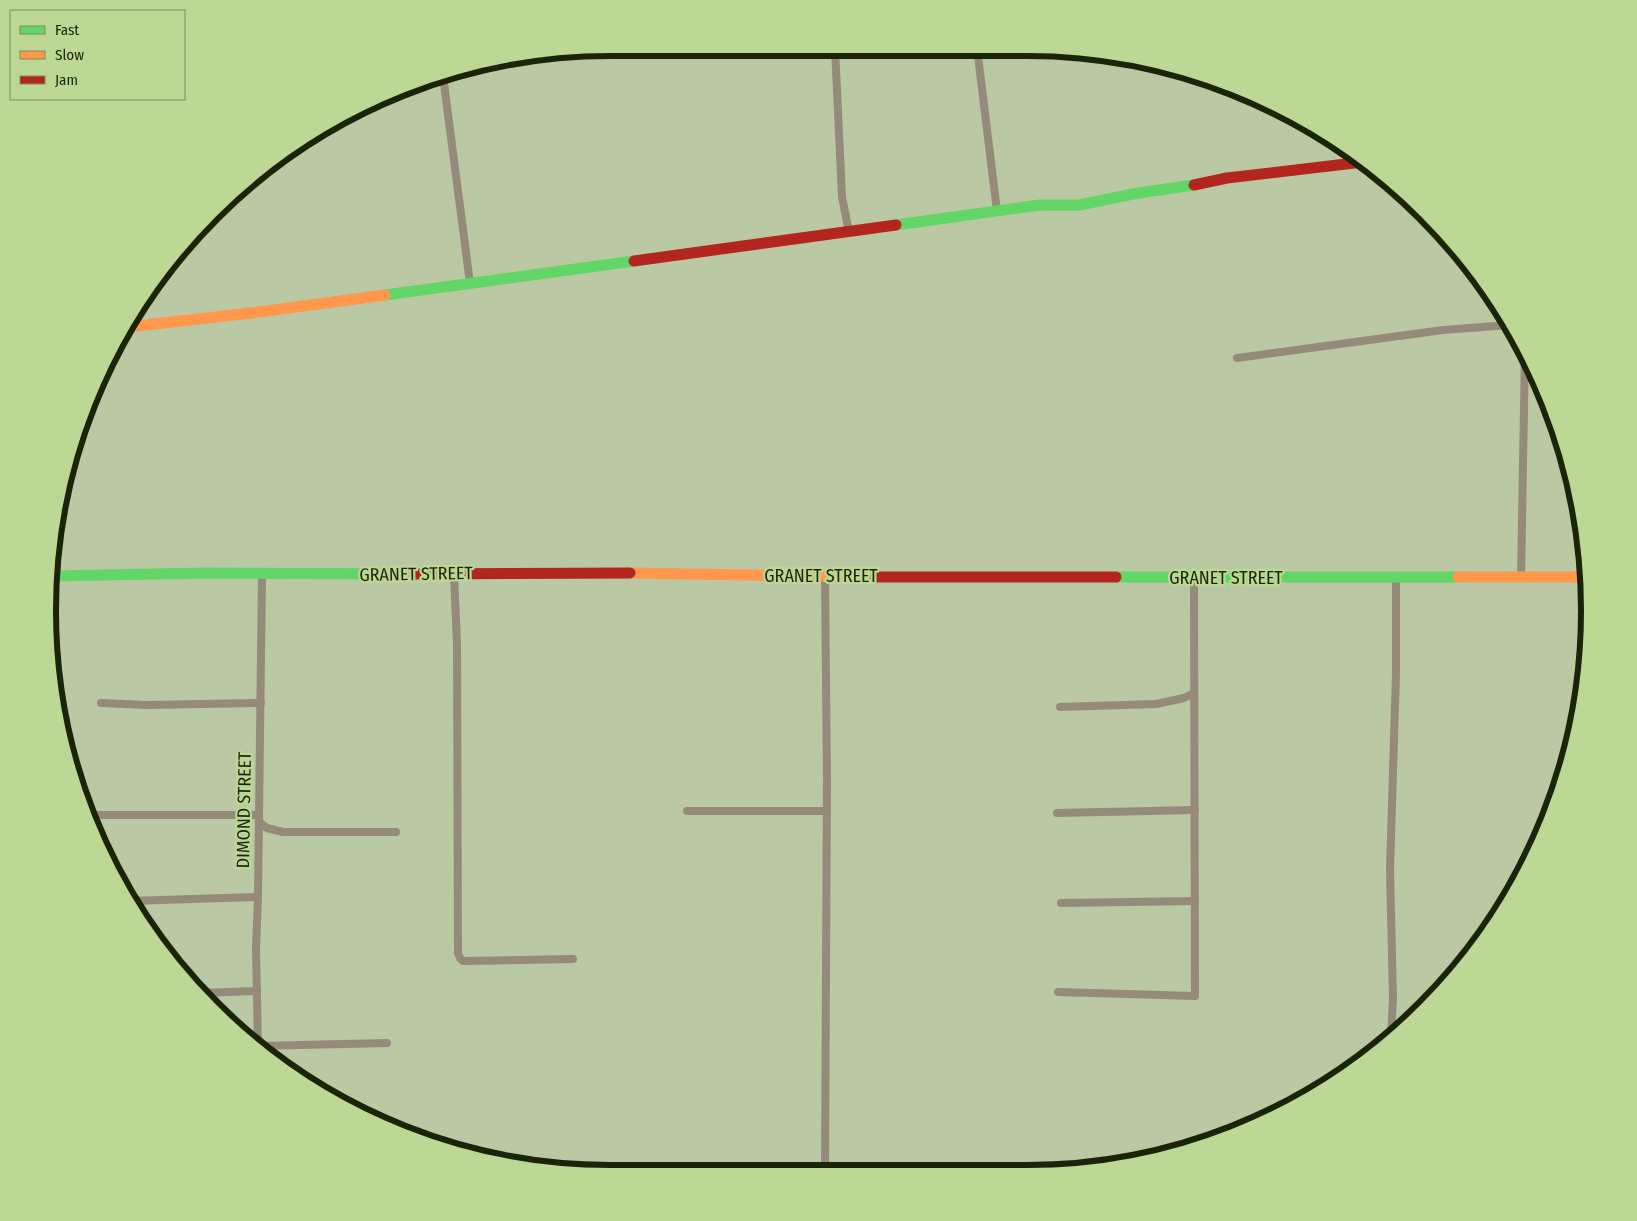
<svg xmlns="http://www.w3.org/2000/svg" width="1637" height="1221" viewBox="0 0 1637 1221" font-family="'Fira Sans Condensed',sans-serif">
<style>
.lines{fill:none;stroke-linecap:round;stroke-linejoin:round}
.street{stroke:#948b7a;stroke-width:8}
.fast{stroke:#63d668;stroke-width:11}
.slow{stroke:#ff974d;stroke-width:11}
.jam{stroke:#b3261e;stroke-width:11}
.labels{text-anchor:middle;stroke-width:4.5;stroke-linejoin:round;paint-order:stroke}
.street-label{font-size:18px;fill:#1b2409;stroke:#bdd795}
.rim{fill:none;stroke:#1b2409;stroke-width:6}
</style>
<rect width="100%" height="100%" fill="#bac8a4"/>
<g class="lines">
<g class="street">
<path d="M835 48 842 197 849 232"/>
<path d="M977 48 997 211"/>
<path d="M443 76 470 283"/>
<path d="M1237 358 1443 330 1509 325"/>
<path d="M454 574 457 644 458 953 460 958 463 961 573 959"/>
<path d="M1521 578 1525 352"/>
<path d="M101 703 147 705 261 703"/>
<path d="M1060 707 1156 704 1184 698 1194 693"/>
<path d="M687 811H826"/>
<path d="M1057 813 1195 810"/>
<path d="M98 815H259"/>
<path d="M259 822 267 828 283 832H396"/>
<path d="M129 901 258 897"/>
<path d="M1061 903 1195 901"/>
<path d="M1058 992 1195 996 1194 577"/>
<path d="M201 993 257 991"/>
<path d="M1391 1037 1393 998 1390 870 1396 673V578"/>
<path d="M258 1046 387 1043"/>
<path d="M258 1047 256 949 258 897 262 574"/>
<path d="M825 1171 827 779 825 577"/>
</g>
<g class="fast">
<path d="M896 225 1040 205H1079L1138 193 1194 185"/>
<path d="M385 295 634 261"/>
<path d="M53 576 206 573 414 574"/>
<path d="M1116 577H1458"/>
</g>
<g class="slow">
<path d="M128 327 259 312 385 295"/>
<path d="M630 573 875 577"/>
<path d="M1458 577H1588"/>
</g>
<g class="jam">
<path d="M1194 185 1227 178 1363 162"/>
<path d="M634 261 896 225"/>
<path d="M414 574 630 573"/>
<path d="M875 577H1116"/>
</g>
</g>
<g class="labels">
<g class="street-label">
<text transform="translate(416 574) rotate(-1)" y="6">GRANET STREET</text>
<text x="821" y="582">GRANET STREET</text>
<text x="1226" y="584">GRANET STREET</text>
<text transform="translate(244 810) rotate(-89)" y="6">DIMOND STREET</text>
</g>
</g>
<path d="M0 0H1637V1221H0ZM610 56H1027A554 554 0 0 1 1581 610V611A554 554 0 0 1 1027 1165H610A554 554 0 0 1 56 611V610A554 554 0 0 1 610 56Z" fill="#bdd795" fill-rule="evenodd"/>
<path class="rim" d="M610 56H1027A554 554 0 0 1 1581 610V611A554 554 0 0 1 1027 1165H610A554 554 0 0 1 56 611V610A554 554 0 0 1 610 56Z"/>
<rect x="10" y="10" width="175" height="90" fill="#bdd795" stroke="#7c8f5d"/>
<rect x="20" y="26" width="25" height="8" fill="#63d668" stroke="#7c8f5d"/>
<text x="55" y="35" font-size="15" fill="#1b2409">Fast</text>
<rect x="20" y="51" width="25" height="8" fill="#ff974d" stroke="#7c8f5d"/>
<text x="55" y="60" font-size="15" fill="#1b2409">Slow</text>
<rect x="20" y="76" width="25" height="8" fill="#b3261e" stroke="#7c8f5d"/>
<text x="55" y="85" font-size="15" fill="#1b2409">Jam</text>
</svg>
